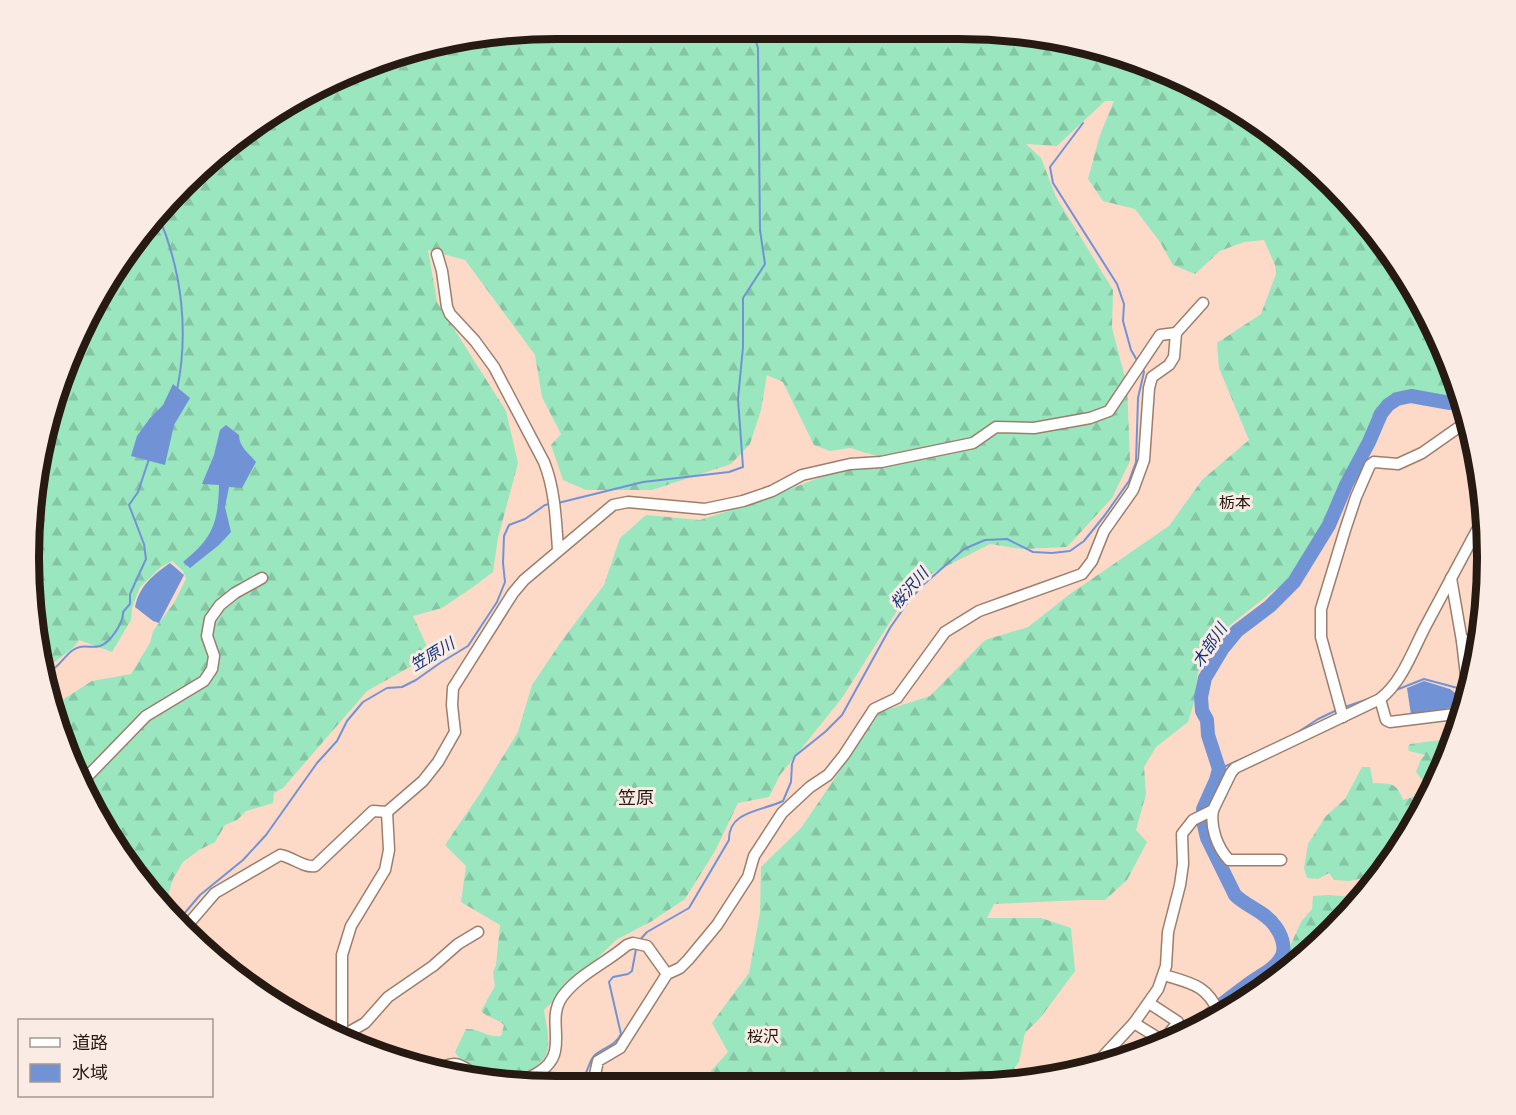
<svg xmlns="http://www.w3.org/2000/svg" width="1516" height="1115" viewBox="0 0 1516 1115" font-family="Commissioner,'Noto Sans JP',sans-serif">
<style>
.forest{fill:url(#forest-firs)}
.water{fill:#7193d6}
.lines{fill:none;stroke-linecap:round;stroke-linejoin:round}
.stream{stroke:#7193d6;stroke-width:2}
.river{stroke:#7193d6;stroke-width:14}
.minor-casing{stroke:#9d7e6c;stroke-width:13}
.minor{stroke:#fff;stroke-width:10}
.labels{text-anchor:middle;stroke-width:6;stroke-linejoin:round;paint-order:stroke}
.neighbourhood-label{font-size:16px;fill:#261a13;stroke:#faece4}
.water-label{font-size:16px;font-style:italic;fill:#0f317e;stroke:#faece4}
.quarter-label{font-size:18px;fill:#261a13;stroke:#faece4}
.rim{fill:none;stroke:#261a13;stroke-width:8}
</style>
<defs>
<pattern id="forest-firs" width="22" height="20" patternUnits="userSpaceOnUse" patternTransform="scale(1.5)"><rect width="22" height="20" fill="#99e6bf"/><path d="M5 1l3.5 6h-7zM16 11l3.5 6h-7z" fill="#84c5a3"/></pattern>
</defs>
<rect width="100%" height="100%" fill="#fddac7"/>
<g class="forest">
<path d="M558 29 993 30 1095 46 1253 118 1378 236 1433 324 1458 390 1431 404 1414 398 1397 397 1387 401 1377 409 1365 436 1340 482 1324 520 1306 553 1286 581 1220 633 1198 672 1193 706 1188 722 1156 747 1144 767 1146 794 1136 830 1147 842 1127 880 1105 900H1081L994 904 987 918H1041L1071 928 1075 971 1041 1017 1025 1033 1019 1062 1004 1082 669 1084 664 1072H684L701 1082 728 1052 712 1023 749 973 760 913 761 867 801 828 880 712 930 696 985 640 1028 627 1070 594 1169 526 1202 480 1249 440 1219 368 1217 343 1261 314 1276 274 1275 265 1264 240 1244 242 1220 251 1195 274 1173 265 1160 242 1135 209 1103 201 1088 179 1100 135 1114 101H1105L1057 146 1026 144 1041 158 1056 197 1113 290 1112 328 1127 385 1130 461 1112 498 1067 547 1022 549 990 544 933 573 912 587 842 698 780 775 769 797 738 803 715 851 685 899 652 921 616 940 544 1010C546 1024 552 1045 545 1057 532 1077 496 1081 475 1071 467 1066 460 1060 455 1052L466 1029C479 1028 488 1038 501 1036L504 1025C496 1018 488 1018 481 1011L495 986 493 972 496 965 500 925 461 902 466 866 445 845 481 792 518 732 532 685 563 639 604 585 620 538 646 515 700 520 750 504 877 456 850 448 830 451 814 445 783 382 767 375 761 410 750 444 731 464 652 490H586L563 480 551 445 561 434 542 397 535 355 465 260 428 250 437 302 506 411 518 463 498 538 493 572 473 587 442 608 413 616 431 655 367 691 283 788 274 793 273 803 246 811 237 820 225 825 215 842 199 850 183 862 173 879 167 899 161 902 138 879 69 760 56 704 92 681 131 674 150 643 153 631 174 603 186 579 183 571 172 561 161 567 140 587 132 608 131 620 112 652 79 640 74 647 47 668 30 592 39 454 83 323 183 184 293 100 420 47Z"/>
<path d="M1441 740 1453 741 1437 777 1423 781 1416 772 1421 759 1425 755 1409 751 1408 747 1410 744Z"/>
<path d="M1362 767H1370L1373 783C1390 784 1396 781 1403 800L1430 792 1416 822 1379 874 1350 881 1334 880 1329 873 1318 879 1307 878 1304 868 1308 844 1326 816 1345 799Z"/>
<path d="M1329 895 1352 897V903L1356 906 1280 977 1267 985 1265 983 1283 962 1301 922 1312 909 1313 896Z"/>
</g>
<g class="water">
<path d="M173 384 190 398 174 425 165 465 131 456 137 436 150 418 163 405Z"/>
<path d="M226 425 239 435C239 447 249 453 256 462L242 488 229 487 225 507 231 532 219 545 190 568 183 562C213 538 218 523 219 485L202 484 214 455 220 430Z"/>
<path d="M170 563 184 575 159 623 153 621 135 607C139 586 153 575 170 563Z"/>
<path d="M1424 681 1450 689 1459 696V705L1435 712 1411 715 1407 688Z"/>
</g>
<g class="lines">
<g class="stream">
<path d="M1083 123 1050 167 1053 183 1117 284 1124 304 1123 321 1131 350 1138 362"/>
<path d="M159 217C182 272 189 332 177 390"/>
<path d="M558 503 643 482 729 472 743 467 738 399 743 347V298L765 264 760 230 758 48 752 29"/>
<path d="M48 672C58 669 64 656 73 650 83 643 90 649 100 646 110 643 124 622 123 612L130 604V594L146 559 144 544 129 505 138 492 149 459"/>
<path d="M1396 690 1424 679 1465 690"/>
<path d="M1345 707 1371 698"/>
<path d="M1295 734 1318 719 1337 710"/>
<path d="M1219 769 1255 753"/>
<path d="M177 922 200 895 243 860 266 835 317 763 337 741 347 721 363 702 387 688 402 687 416 680 440 663 468 646 497 602 505 582 503 563 504 536 509 525 525 519 545 505 549 504"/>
<path d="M639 941 647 932 689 908 729 840C728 811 762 811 783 801L791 782 792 764 795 756 825 732 842 715 890 628 908 602 923 585 964 549 985 540 1007 539 1033 552 1052 553 1070 551 1084 541 1105 515 1129 481 1136 462 1138 398 1144 372 1143 369"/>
<path d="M555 1085 564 1079 583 1078C588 1071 589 1062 594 1056 603 1047 615 1047 621 1034L609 982 613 977 628 974 632 971 636 949"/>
</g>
<path class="river" d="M1197 1026C1211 1011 1230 998 1247 985 1258 976 1275 970 1282 956 1286 946 1281 934 1275 926 1266 912 1247 907 1235 895L1207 838 1203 821V809L1216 780 1219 769 1208 735 1207 720 1202 711 1201 697 1205 678 1223 648 1237 631 1270 606 1294 582 1329 525 1346 485 1369 442 1381 414 1388 405 1397 399 1411 396 1450 403 1461 399"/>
<defs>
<g id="minor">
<path d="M437 254 442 271 447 307 450 314 475 341 494 367 544 462C555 489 556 521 558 550"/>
<path d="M1451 578 1462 641 1468 693"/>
<path d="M1462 641 1480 639"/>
<path d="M1380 699 1386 720 1390 722 1463 713"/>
<path d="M1343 717 1321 637V609L1345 530 1356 497 1370 465 1374 462 1398 464 1422 453 1469 420"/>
<path d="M82 782 146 716 204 681 212 669 214 656 207 636 210 619 220 605 235 593 262 578"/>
<path d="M1213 810C1210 827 1217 847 1229 860H1281"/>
<path d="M184 929 215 893 280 855C293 857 303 868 315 866L373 811 387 812 423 781 438 762 455 732 452 705 453 688 513 593 524 580 613 505 628 502 705 509 743 501 772 491 802 475 850 464 881 462 973 443 996 427 1034 428 1090 418 1109 411 1160 335 1176 333"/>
<path d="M1164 975C1191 983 1207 985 1219 1013"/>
<path d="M1134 1023 1163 1041 1178 1022 1149 1003"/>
<path d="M342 1036V955L351 926 385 870 389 850 387 812"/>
<path d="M342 1036 365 1023 388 997 433 966 458 944 478 932"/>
<path d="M1096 1064 1134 1023 1158 989 1166 966 1168 932 1180 885 1183 864 1182 834 1193 820 1213 810 1231 773 1235 768 1380 699C1401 683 1412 653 1424 629 1444 591 1465 553 1485 515"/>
<path d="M436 1071C461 1055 461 1070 485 1079"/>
<path d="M1020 1082C1025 1073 1034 1076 1042 1078"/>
<path d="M508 1083C525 1081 551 1071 555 1051 559 1032 550 1015 562 997 579 974 606 963 627 945L633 943 647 946 667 974"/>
<path d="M587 1085 594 1079 598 1061 620 1048 667 974 680 968 688 960 717 925 748 877 754 856 782 813 810 787 828 775 844 755 874 709 897 698 945 632 979 611 1082 574 1092 561 1104 531 1133 490 1144 460 1149 388 1152 377 1169 365 1174 357 1176 333 1203 303"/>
</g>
</defs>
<use href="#minor" class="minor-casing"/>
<use href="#minor" class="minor"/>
</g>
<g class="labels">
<g class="neighbourhood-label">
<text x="1235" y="508">栃本</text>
<text x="763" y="1042">桜沢</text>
</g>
<g class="water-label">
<text transform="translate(909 588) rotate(-49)" y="6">桜沢川</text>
<text transform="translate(1209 645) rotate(-56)" y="6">木部川</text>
<text transform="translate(432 654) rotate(-31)" y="6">笠原川</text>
</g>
<g class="quarter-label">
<text x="636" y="804">笠原</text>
</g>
</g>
<path d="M0 0H1516V1115H0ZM557 39H959A518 518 0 0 1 1477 557V558A518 518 0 0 1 959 1076H557A518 518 0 0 1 39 558V557A518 518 0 0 1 557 39Z" fill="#faece4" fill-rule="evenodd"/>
<path class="rim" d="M557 39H959A518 518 0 0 1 1477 557V558A518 518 0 0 1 959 1076H557A518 518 0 0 1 39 558V557A518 518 0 0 1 557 39Z"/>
<rect x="18" y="1019" width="195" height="78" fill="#faece4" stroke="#a59890" stroke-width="1.5"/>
<rect x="30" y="1038" width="30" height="9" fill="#ffffff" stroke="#a59890" stroke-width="1.5"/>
<text x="72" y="1049" font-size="18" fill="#261a13">道路</text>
<rect x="30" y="1064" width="30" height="18" fill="#7193d6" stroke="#a59890" stroke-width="1.5"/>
<text x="72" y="1079" font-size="18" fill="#261a13">水域</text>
</svg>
